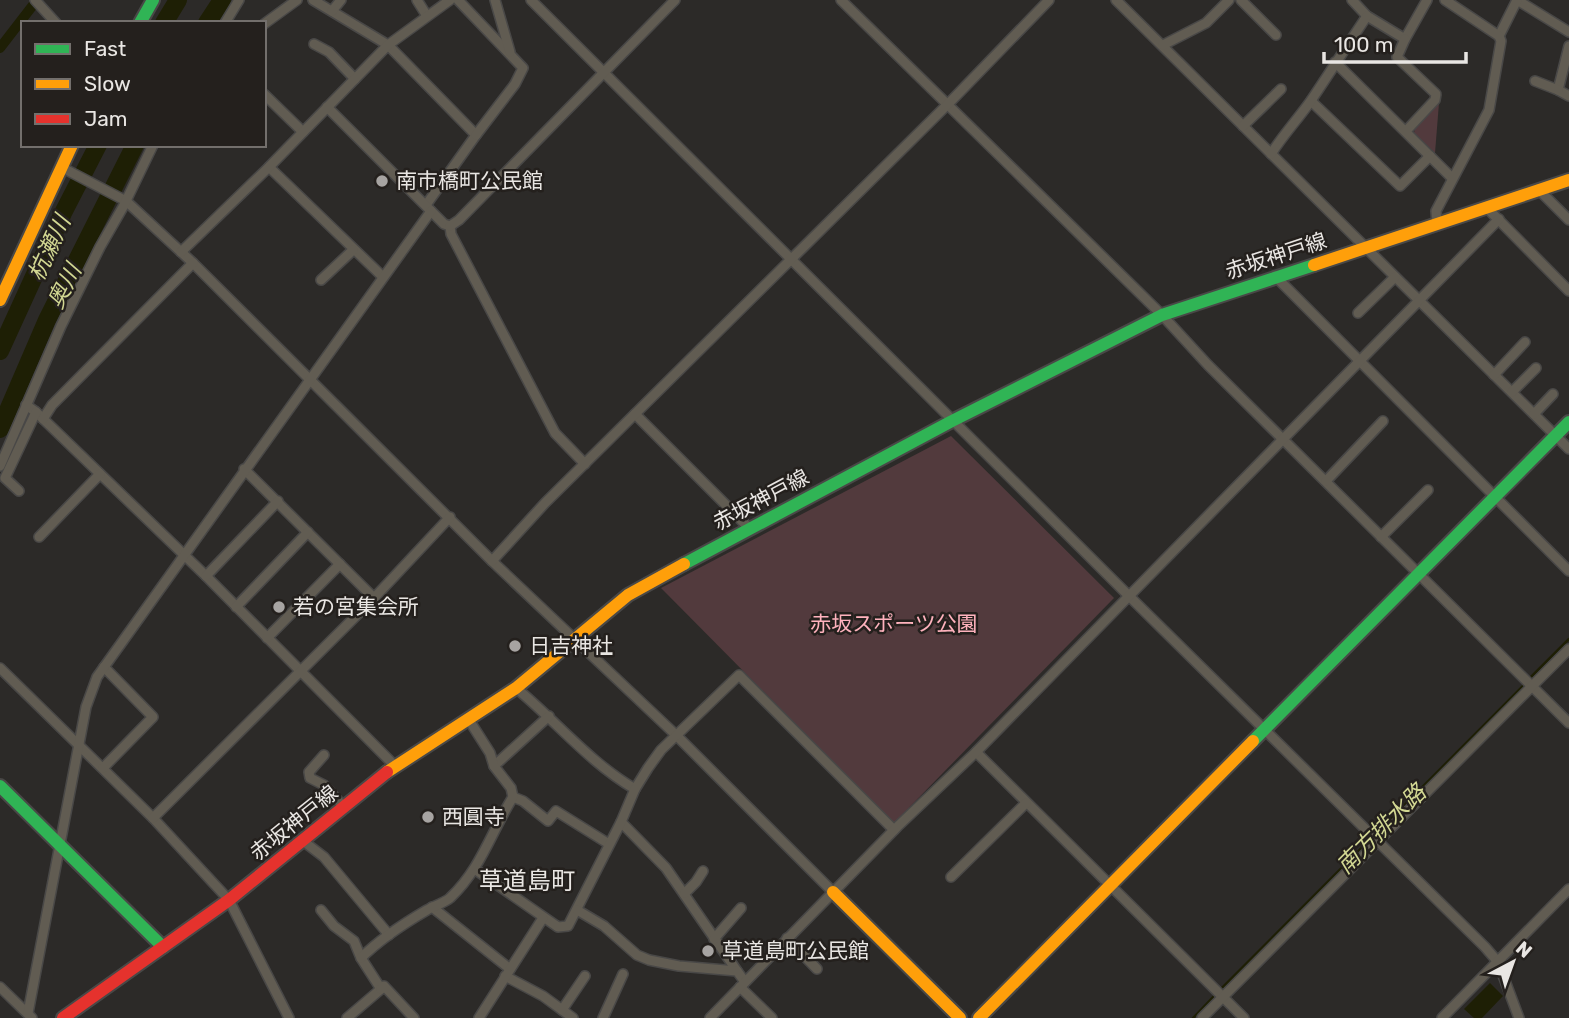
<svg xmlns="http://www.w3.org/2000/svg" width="1569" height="1018" viewBox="0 0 1569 1018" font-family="Rubik,'Noto Sans JP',sans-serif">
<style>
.green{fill:#523a3d}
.water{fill:#1e1f05}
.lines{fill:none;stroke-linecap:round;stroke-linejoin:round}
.stream{stroke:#1e1f05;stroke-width:2.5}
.canal{stroke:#1e1f05;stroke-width:10}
.river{stroke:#1e1f05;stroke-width:18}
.street-casing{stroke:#494847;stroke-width:12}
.fast-casing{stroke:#494847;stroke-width:16}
.slow-casing{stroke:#494847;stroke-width:16}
.jam-casing{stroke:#494847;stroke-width:16}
.street{stroke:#615c52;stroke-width:9}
.fast{stroke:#30b455;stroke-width:12}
.slow{stroke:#ff9f0a;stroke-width:12}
.jam{stroke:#e5322d;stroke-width:12}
.poi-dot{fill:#a7a4a2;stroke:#24201d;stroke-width:2.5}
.labels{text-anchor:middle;stroke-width:5;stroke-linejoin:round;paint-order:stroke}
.poi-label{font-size:21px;fill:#e9e6e3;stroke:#24201d;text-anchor:start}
.street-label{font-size:21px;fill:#e9e6e3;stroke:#24201d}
.park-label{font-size:21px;fill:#feb2bd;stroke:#24201d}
.water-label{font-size:23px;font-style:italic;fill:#d2d792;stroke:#24201d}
.quarter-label{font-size:24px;fill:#e9e6e3;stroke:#24201d}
</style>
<rect width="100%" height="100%" fill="#2c2a28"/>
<g class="green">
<path d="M1439 103 1435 153 1414 133 1415 128Z"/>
<path d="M951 436 1114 598 894 823 661 588Z"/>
</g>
<path class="water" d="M1490 983 1503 996 1482 1018H1474L1464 1009Z"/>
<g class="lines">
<g class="stream">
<path d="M1529 679 1569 639"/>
<path d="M1221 989 1525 684"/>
<path d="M1193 1018 1216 994"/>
</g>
<path class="canal" d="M0 48 37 0"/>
<g class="river">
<path d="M164 23 178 0"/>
<path d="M207 23 222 0"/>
<path d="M0 351 63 213 98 145"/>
<path d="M0 429 47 320 135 145"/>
</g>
<defs>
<g id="street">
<path d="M35 0 56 23"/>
<path d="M313 0 388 45 476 135 426 205"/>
<path d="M417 0 427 16"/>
<path d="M458 0 523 68 515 84 476 135"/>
<path d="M495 0 510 52"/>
<path d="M531 0 1128 595 1485 947 1498 962 1519 1018"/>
<path d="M841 0 1162 315 1208 365 1569 723"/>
<path d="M1116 0 1569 449"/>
<path d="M1241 0 1276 35"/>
<path d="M1352 0 1367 16 1405 39 1427 0"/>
<path d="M1517 0 1569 32"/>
<path d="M332 11 341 0"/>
<path d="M225 23 239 0"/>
<path d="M264 24 297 0"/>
<path d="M1499 36 1517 0"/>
<path d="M1405 39 1397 57 1436 94 1435 100 1406 131"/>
<path d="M314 44 329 52 355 79"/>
<path d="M1163 45 1206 23 1229 0"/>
<path d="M1569 46 1558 90 1569 96"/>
<path d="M1335 62 1452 178"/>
<path d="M1535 81 1558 90"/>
<path d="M264 94 303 132"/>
<path d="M1311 101 1400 186 1430 156"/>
<path d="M327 107 444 224 450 226 451 234 555 433 585 464"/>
<path d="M1243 126 1281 89"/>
<path d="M1271 154C1283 135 1297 120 1310 102 1329 74 1348 44 1367 16"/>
<path d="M61 167 126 201 193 263 492 561 677 736 833 892"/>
<path d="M269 167 383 277"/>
<path d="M1538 189 1569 220"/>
<path d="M1486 207 1569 291"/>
<path d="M1437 223 1436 211 1489 110 1501 41 1499 36 1445 0"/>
<path d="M450 226 459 220 675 0"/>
<path d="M181 252 269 167 388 45 450 0"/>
<path d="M1275 276 1569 571"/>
<path d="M321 280 353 250"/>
<path d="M1358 313 1395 277"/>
<path d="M1494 375 1525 342"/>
<path d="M1512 392 1536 368"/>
<path d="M26 405 36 412 206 576 395 766"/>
<path d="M635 414 749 528"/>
<path d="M1534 414 1553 394"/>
<path d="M43 419 52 405 193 263"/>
<path d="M0 466 61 326 100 247 123 207 153 145"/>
<path d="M244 469 374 598"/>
<path d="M1326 481 1383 421"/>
<path d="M19 491 5 478 36 412"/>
<path d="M39 537 100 474"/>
<path d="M1381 537 1428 490"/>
<path d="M492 561 545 503 952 100 1049 0"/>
<path d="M206 576 278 501"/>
<path d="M236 607 308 532"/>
<path d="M267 638 340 564"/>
<path d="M0 668 153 818 229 900 289 1018"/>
<path d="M516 688C556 721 590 763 635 789"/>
<path d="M976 752 1244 1018"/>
<path d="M324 755 309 772 310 778 324 785 344 807"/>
<path d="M494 766 549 716"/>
<path d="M103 768 153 717 104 667"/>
<path d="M513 797 523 801 548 821 556 811 609 844"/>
<path d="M153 818 374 598 450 517"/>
<path d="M621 822 666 868 737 971"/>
<path d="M303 841 324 857 389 935"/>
<path d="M476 870 558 927 568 926 621 822 635 789 648 768 661 750 739 675 894 830"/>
<path d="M951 877 1026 803"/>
<path d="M685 893 696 882 703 871"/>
<path d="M432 907 510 969"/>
<path d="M321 910 334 926 354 941 361 958 381 989 347 1018"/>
<path d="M577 910 604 926 637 955 649 960 679 966 737 971 745 982"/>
<path d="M787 938 817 969"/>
<path d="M714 939 741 908"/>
<path d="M361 958C380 939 403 924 427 910 434 906 444 903 450 898 481 869 491 832 513 797L511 788 494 766 490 753 469 720"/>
<path d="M505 976 543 996 573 1018"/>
<path d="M0 987 32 1018"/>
<path d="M740 987 772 1018"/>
<path d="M381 989 384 986 414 1018"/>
<path d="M562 1010 585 976"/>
<path d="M28 1013 86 707 97 677 431 211"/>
<path d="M479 1018 543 918"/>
<path d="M603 1018 623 974"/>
<path d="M710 1018 897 827 976 752 1499 219"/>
<path d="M1202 1018 1569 649"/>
<path d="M1442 1018 1569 889"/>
</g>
<g id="fast">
<path d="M140 23 153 0"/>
<path d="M684 564 952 421 1162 315 1314 265"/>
<path d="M1253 741 1569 422"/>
<path d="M0 786 163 947"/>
</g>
<g id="slow">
<path d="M1314 265 1569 180"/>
<path d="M0 300 72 145"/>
<path d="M387 772 516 688 628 595 684 564"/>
<path d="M833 892 960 1018"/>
<path d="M979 1018 1253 741"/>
</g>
<path id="jam" d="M63 1018 229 900 387 772"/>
</defs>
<use href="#street" class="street-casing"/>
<use href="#fast" class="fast-casing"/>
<use href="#slow" class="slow-casing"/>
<use href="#jam" class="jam-casing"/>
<use href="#street" class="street"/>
<use href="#fast" class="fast"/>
<use href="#slow" class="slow"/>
<use href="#jam" class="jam"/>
</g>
<g class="poi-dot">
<circle cx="382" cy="181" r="7"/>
<circle cx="279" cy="607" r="7"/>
<circle cx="515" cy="646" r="7"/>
<circle cx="428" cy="817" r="7"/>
<circle cx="708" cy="951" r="7"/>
</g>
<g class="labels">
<g class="poi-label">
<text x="396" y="188">南市橋町公民館</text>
<text x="293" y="614">若の宮集会所</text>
<text x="529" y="653">日吉神社</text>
<text x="442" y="824">西圓寺</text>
<text x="722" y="958">草道島町公民館</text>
</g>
<g class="street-label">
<text transform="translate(1276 256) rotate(-18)" y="7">赤坂神戸線</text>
<text transform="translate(761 500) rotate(-28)" y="7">赤坂神戸線</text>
<text transform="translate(294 823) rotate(-39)" y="7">赤坂神戸線</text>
</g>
<g class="park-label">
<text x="894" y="631">赤坂スポーツ公園</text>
</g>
<g class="water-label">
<text transform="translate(49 248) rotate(-65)" y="8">杭瀬川</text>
<text transform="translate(64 286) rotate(-63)" y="8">奥川</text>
<text transform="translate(1381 829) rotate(-45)" y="8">南方排水路</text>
</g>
<g class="quarter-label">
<text x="527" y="889">草道島町</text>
</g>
</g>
<rect x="21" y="21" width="245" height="126" fill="#24201d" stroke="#736f6c" stroke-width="2"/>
<rect x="35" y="44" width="35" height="10" fill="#30b455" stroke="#736f6c" stroke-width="2"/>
<text x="84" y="56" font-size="21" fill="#e9e6e3">Fast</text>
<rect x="35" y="79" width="35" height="10" fill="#ff9f0a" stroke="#736f6c" stroke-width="2"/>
<text x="84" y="91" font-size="21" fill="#e9e6e3">Slow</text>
<rect x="35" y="114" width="35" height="10" fill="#e5322d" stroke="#736f6c" stroke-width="2"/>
<text x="84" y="126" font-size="21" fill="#e9e6e3">Jam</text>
<g transform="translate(1513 962) rotate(41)" stroke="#24201d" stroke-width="5" paint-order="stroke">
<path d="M0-5L12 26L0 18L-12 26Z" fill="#e9e6e3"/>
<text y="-10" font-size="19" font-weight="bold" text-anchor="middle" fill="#e9e6e3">N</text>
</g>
<path d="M1324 52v10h142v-10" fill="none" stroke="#e9e6e3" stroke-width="3.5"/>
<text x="1334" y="52" font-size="21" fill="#e9e6e3" stroke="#24201d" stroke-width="5" paint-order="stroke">100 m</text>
</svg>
